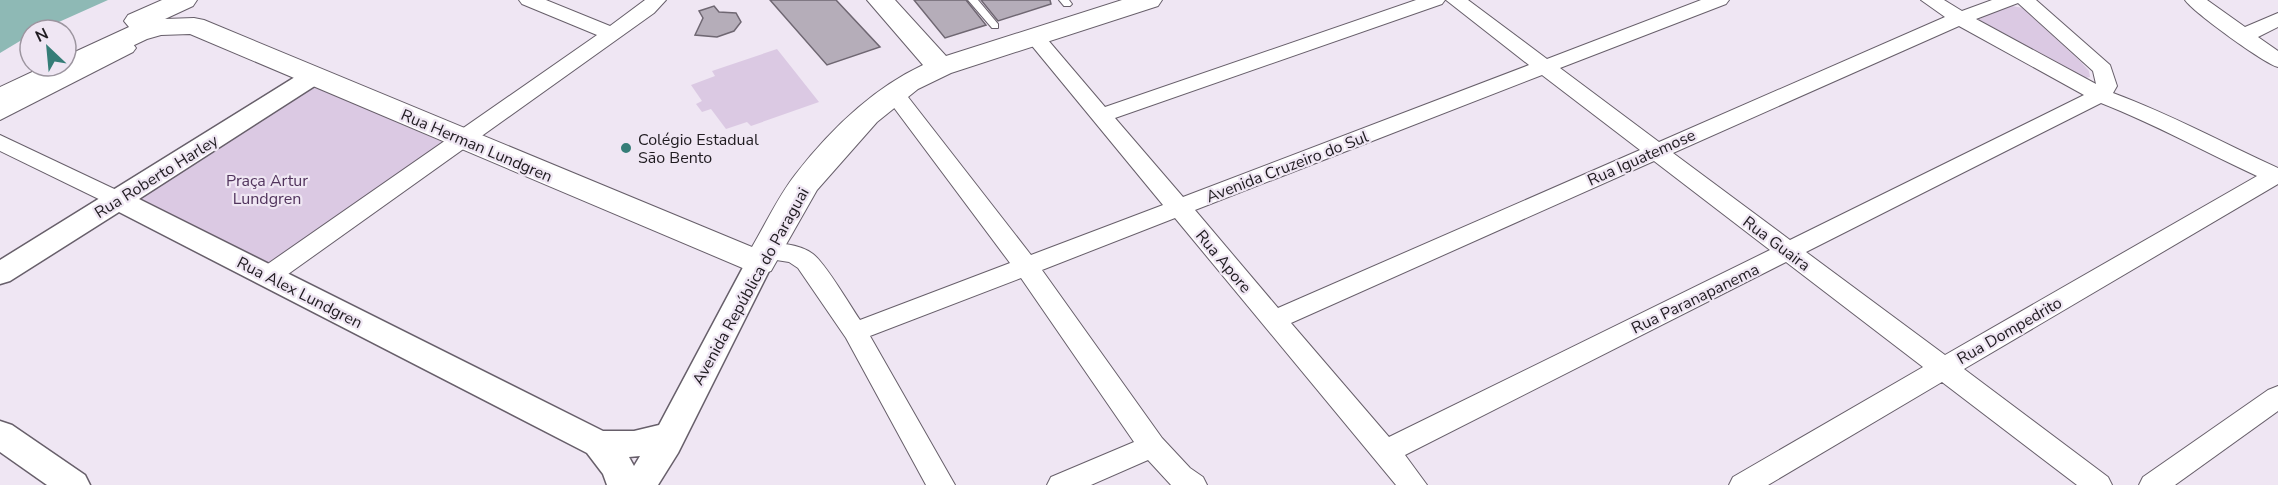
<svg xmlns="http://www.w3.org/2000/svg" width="2278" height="485" viewBox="0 0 2278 485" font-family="'Nunito Sans',sans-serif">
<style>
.green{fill:#dbc9e3}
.water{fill:#8eb9b5}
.building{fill:#b5adb9;stroke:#6f6772;stroke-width:1.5}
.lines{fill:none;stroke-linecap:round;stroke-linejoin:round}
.service-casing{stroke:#675f6a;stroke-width:2}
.minor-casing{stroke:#675f6a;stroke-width:2}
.tertiary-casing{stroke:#675f6a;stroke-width:3}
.secondary-casing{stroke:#675f6a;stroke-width:2}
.service{fill:#fff;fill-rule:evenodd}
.minor{fill:#fff;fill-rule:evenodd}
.tertiary{fill:#fff;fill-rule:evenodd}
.secondary{fill:#fff;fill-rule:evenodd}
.poi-dot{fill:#357d77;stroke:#efe6f3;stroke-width:2}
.labels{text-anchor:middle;stroke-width:4.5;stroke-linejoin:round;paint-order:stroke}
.poi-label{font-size:16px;fill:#1f1b20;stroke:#efe6f3;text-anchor:start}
.street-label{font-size:16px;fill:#1f1b20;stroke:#efe6f3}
.park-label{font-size:16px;fill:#51345d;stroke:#efe6f3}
</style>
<rect width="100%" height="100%" fill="#efe6f3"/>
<g class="green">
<path d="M2012 6 2023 8 2081 62 2089 71 2090 77 2086 78 1976 18Z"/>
<path d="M777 49 819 102 751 126 747 122 726 129 711 109 702 112 696 104 702 101 691 85 715 76 712 71Z"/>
<path d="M309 84 445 143 272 267 131 198Z"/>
</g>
<path class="water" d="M0 0H108L41 30H30V35L0 53Z"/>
<g class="building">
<path d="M770 0H836L880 47 827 65Z"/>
<path d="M914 0H966L986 25 945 38Z"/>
<path d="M981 0H1050L1051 4 998 21Z"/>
<path d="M714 6 719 12 736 13 741 22 734 31 717 37 695 35 703 18 699 11Z"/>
</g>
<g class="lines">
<defs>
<g id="service">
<path d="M968 0H978L998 24V28H992Z"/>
<path d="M1059 0H1069L1072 4 1070 6H1064Z"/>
</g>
<g id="minor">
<path d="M519 0H546L610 26 645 0H666L654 13 277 282 268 285 259 282 256 276 259 270 597 35 522 4Z"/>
<path d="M1416 0H1445L1442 4 1115 118 1183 197 1529 65 1446 0H1468L1547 59 1701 0H1729L1726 4 1560 68 1659 142 1945 17 1921 0H1944L1962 11 1992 0H2036L2110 65 2117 86 2113 93C2170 114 2223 143 2278 168V184L1964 369 2108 477 2112 485H2077L1942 382 1768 485H1729L1733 477 1923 367 1786 262 1405 455 1427 485H1396L1175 218 1042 270 1162 438 1190 468 1203 477 1207 485H1171L1148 460 1091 485H1047L1051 477 1134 442 1021 278 870 336 955 485H926L846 338 798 268 789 262 758 257 755 251 758 245C774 241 800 244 813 254 826 264 849 304 860 320L1010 263 883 93 887 88 894 87 901 88 1031 255 1163 205 1028 41 1025 37 1028 33H1042L1105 107ZM2018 3 2093 71 2096 84 1976 19ZM1959 26 2084 95 1790 240 1673 153ZM1542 75 1640 150 1278 308 1195 210ZM2101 103C2155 124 2205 152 2257 176L1945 355 1806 252ZM1654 161 1770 250 1389 437 1291 323Z"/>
<path d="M2185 0H2207L2245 27 2278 13V27L2258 37 2278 51V67C2265 64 2193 12 2185 0Z"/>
<path d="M126 42 133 44 136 48 133 52 0 120V104Z"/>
<path d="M0 135 127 195 131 200 127 205 119 208 111 205 0 151Z"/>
<path d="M2278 386V411L2175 485H2139L2143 477 2268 390Z"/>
</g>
<g id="tertiary">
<path d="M312 70 321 72 324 77 321 82 139 199 603 431H634L659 425 749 256 759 253 769 256 773 263 678 453 658 485H607L603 474 587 453 119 212 10 281 0 284V260L303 72ZM640 456 634 466 629 457Z"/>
<path d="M0 421 12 425 85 475 90 485H47L0 452Z"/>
</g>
<path id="secondary" d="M162 0H197L193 6 165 19 194 18 204 20 752 247C766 223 778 197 795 175 830 130 872 89 923 65L867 0H895L946 56 1122 0H1162L1158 6 951 73 918 89 877 122 817 190 771 271 759 275 190 34 161 35 147 39 10 104 0 107V87L45 66H66V56L129 27 124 21 128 15Z"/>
</defs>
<use href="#service" class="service-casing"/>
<use href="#minor" class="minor-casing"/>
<use href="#tertiary" class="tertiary-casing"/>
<use href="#secondary" class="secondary-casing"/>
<use href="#service" class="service"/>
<use href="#minor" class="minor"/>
<use href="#tertiary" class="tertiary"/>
<use href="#secondary" class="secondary"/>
</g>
<circle class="poi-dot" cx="626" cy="148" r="6"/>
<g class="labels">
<g class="poi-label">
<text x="638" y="145">Colégio Estadual<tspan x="638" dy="18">São Bento</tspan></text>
</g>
<g class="street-label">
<text transform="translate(477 145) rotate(23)" y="6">Rua Herman Lundgren</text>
<text transform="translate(1641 157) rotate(-24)" y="6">Rua Iguatemose</text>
<text transform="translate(1287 166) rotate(-21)" y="6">Avenida Cruzeiro do Sul</text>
<text transform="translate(156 176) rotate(-32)" y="6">Rua Roberto Harley</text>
<text transform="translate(1777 243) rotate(37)" y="6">Rua Guaira</text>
<text transform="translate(1224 261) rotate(50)" y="6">Rua Apore</text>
<text transform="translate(750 286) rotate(-61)" y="6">Avenida República do Paraguai</text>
<text transform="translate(300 292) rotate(27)" y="6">Rua Alex Lundgren</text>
<text transform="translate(1695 298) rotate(-26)" y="6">Rua Paranapanema</text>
<text transform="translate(2009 330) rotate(-30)" y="6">Rua Dompedrito</text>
</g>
<g class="park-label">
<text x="267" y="186">Praça Artur<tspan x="267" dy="18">Lundgren</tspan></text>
</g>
</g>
<g transform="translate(48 48) rotate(334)"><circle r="28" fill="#efe6f3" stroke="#9c959f" stroke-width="1.5"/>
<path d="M0-4.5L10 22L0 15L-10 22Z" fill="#357d77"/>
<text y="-9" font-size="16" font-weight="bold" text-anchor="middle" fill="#1f1b20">N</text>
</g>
</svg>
